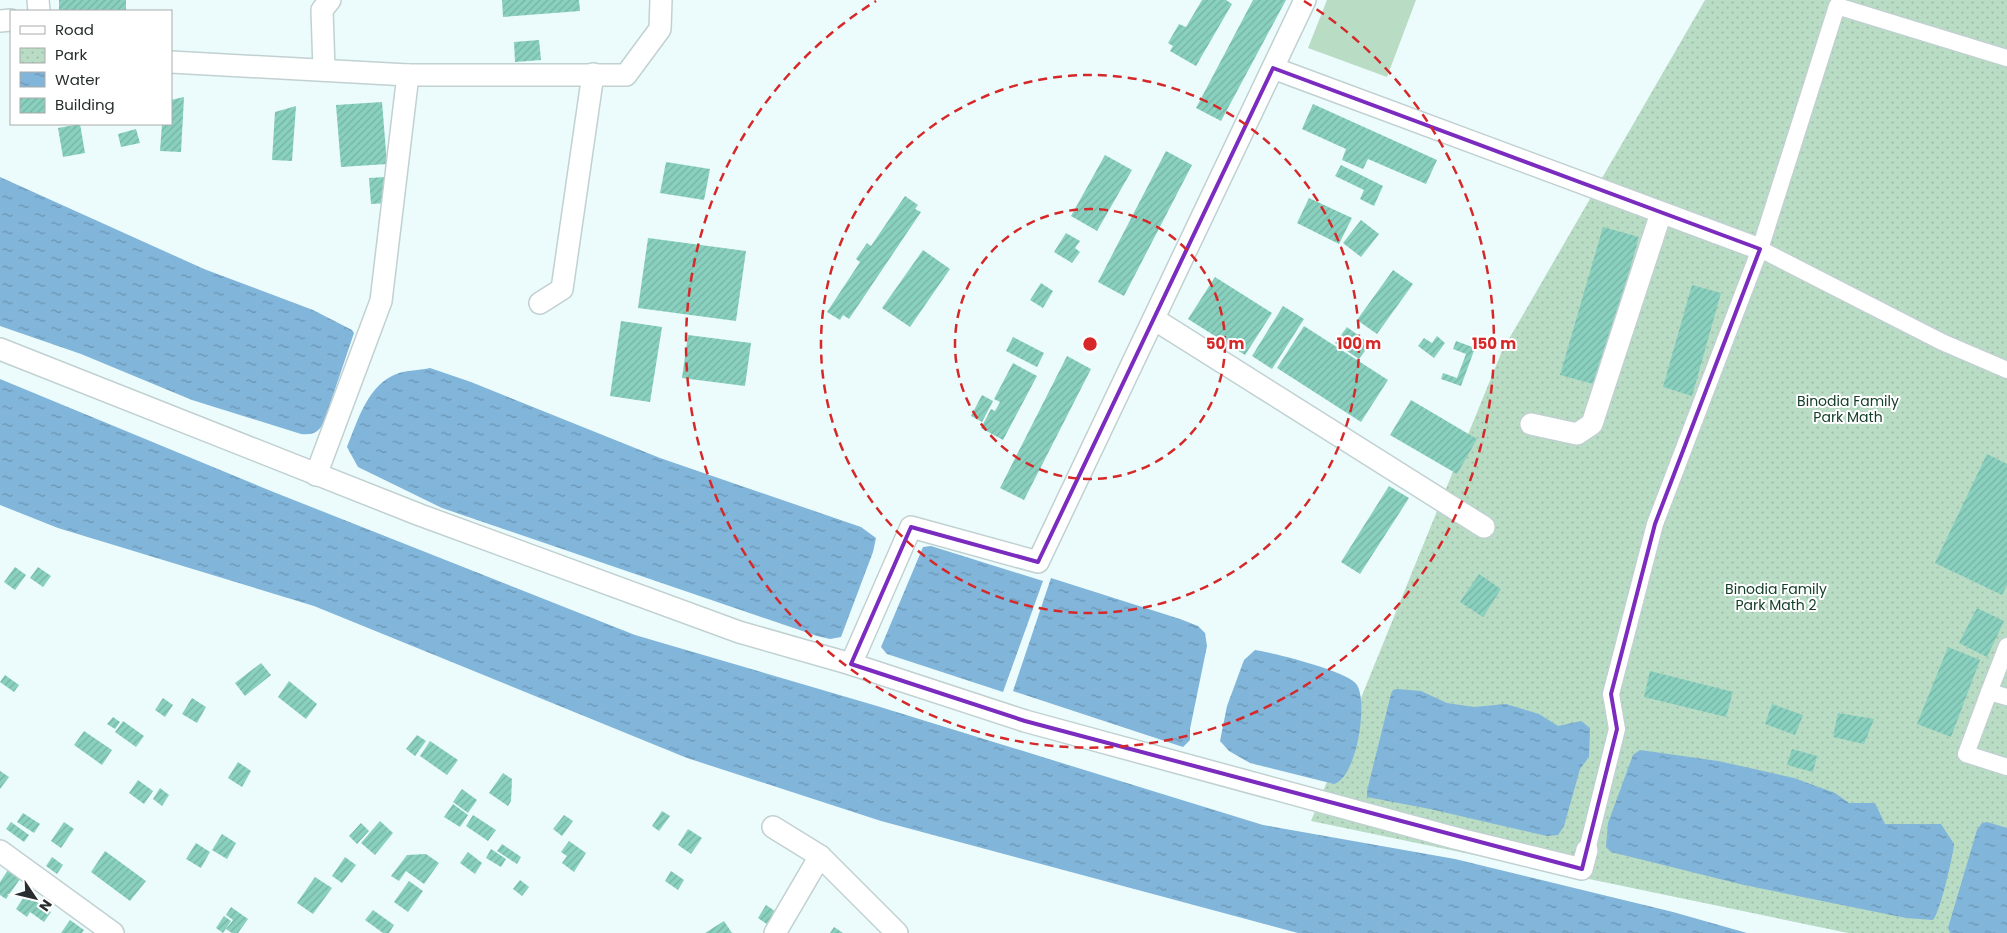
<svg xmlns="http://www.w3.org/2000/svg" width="2007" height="933" viewBox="0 0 2007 933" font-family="Poppins,sans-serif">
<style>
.park{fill:url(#park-dots)}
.pitch{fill:#b9dcc5}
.water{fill:url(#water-ripples)}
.building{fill:url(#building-hatch)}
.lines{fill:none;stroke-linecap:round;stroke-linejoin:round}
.pedestrian-casing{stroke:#c1d1d1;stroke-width:19}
.minor-casing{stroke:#c1d1d1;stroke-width:24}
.pedestrian{stroke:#fff;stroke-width:16}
.minor{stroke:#fff;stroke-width:21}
.marked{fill:none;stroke:#7b2cbf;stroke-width:4;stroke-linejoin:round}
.ring{fill:none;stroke:#d62828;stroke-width:2.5;stroke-dasharray:9 6}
.labels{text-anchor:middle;stroke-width:4;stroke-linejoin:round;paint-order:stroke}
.park-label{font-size:14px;fill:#144029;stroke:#fff}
.centre{fill:#d62828;stroke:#fff;stroke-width:2.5}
.ring-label{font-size:15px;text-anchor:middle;font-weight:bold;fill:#d62828;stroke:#fff;stroke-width:4;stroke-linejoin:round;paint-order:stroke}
</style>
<defs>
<pattern id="park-dots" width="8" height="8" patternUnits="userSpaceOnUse" patternTransform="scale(1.25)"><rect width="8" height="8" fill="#b9dcc5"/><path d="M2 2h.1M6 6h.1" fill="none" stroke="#9fbdaa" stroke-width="1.8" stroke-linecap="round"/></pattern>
<pattern id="water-ripples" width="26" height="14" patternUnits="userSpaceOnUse" patternTransform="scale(1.25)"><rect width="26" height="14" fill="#81b5da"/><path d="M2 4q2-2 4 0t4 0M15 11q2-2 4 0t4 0" fill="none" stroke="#6a94b1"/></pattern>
<pattern id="building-hatch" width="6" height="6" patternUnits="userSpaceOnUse" patternTransform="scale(1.25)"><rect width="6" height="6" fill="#89d0bf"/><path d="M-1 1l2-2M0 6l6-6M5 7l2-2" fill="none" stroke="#76b3a4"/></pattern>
</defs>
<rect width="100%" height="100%" fill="#ecfcfc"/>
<path class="park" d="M1705 0H2007V933H1848L1311 821 1502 351Z"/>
<path class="pitch" d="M1327 0H1416L1387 77 1308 48Z"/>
<g class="water">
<path d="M0 177 204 269 313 310 352 330 354 333 324 422C318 433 313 435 301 434L192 400 81 354 0 326Z"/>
<path d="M430 368 471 382 660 458 861 527 876 538 873 552 841 637 830 639 817 636 442 508 358 467 347 447C358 420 368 383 399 373 409 370 421 370 430 368Z"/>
<path d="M0 379 271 491 635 635 877 706 1263 825 1455 859 1673 912 1747 933H1298L881 821 687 758 314 606 58 528 0 505Z"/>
<path d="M931 546 1043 581 1003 692 887 654 881 647 923 547Z"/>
<path d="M1051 578 1180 619 1198 626 1205 633 1207 646 1190 729V740L1183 747 1013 691Z"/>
<path d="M1255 650C1273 653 1348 671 1357 685 1368 703 1357 777 1334 784L1250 763 1229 751 1220 741 1227 706 1244 660Z"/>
<path d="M1397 689 1421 691 1447 703 1474 707 1506 704 1539 714 1558 726 1581 721 1590 728 1589 757 1580 769 1564 826 1558 835 1547 836 1430 809 1367 797V791L1391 694 1393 690Z"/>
<path d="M1640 750 1718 761 1794 778 1835 793 1849 803H1875L1885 824H1941L1954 844C1953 856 1940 913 1933 920L1906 918 1744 885 1611 852 1606 847 1608 823 1633 755Z"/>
<path d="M1987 822 2007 828V933H1950L1948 928 1977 830 1982 823Z"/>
</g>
<g class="building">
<rect x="59" y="0" width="67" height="10"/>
<path d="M502 0H579L580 11 503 17Z"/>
<path d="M1202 0H1226L1232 4 1196 66 1170 51 1173 46 1168 43 1179 24 1186 27Z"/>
<path d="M1253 0H1286L1221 121 1196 108Z"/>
<path d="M539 40 541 60 515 62 514 42Z"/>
<path d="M184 97 181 152 160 151 162 124H171V100Z"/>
<path d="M382 102 387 164 341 167 336 105Z"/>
<path d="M1313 104 1437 160 1426 184 1368 159 1363 169 1342 160 1346 149 1302 129Z"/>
<path d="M296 106 292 161 272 160 275 112Z"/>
<path d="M80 124 85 153 63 157 58 128Z"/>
<path d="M136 129 140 143 121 147 118 134Z"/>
<path d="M1166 151 1192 165 1124 296 1098 282Z"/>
<path d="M1105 155 1132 170 1097 231 1071 216Z"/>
<path d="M666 162 710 169 704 200 660 193Z"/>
<path d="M1341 165 1383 186 1374 206 1360 199 1364 190 1335 176Z"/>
<path d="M385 177 387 203 371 204 369 178Z"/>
<path d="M905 196 918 205 915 209 921 212 849 319 843 315 840 320 827 312 860 262 856 259 867 243 871 246Z"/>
<path d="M1309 198 1352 218 1339 244 1297 223Z"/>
<path d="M1361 220 1379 234 1361 257 1343 243Z"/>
<path d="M1603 227 1639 237 1597 385 1560 375Z"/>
<path d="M1066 233 1080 241 1075 248 1080 252 1072 263 1054 252Z"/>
<path d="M648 238 746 251 736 321 638 308Z"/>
<path d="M923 250 950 269 910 327 882 308Z"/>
<path d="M1393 270 1413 284 1377 334 1357 320Z"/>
<path d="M1215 277 1272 313 1245 355 1188 319Z"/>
<path d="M1041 283 1053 291 1043 308 1030 300Z"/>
<path d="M1692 285 1721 293 1692 396 1663 387Z"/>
<path d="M1283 306 1304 319 1272 369 1252 356Z"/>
<path d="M621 321 662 327 650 402 610 396Z"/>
<path d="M1304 326 1388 380 1361 422 1277 368Z"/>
<path d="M1347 327 1370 344 1359 359 1335 343Z"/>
<path d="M688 335 751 343 745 386 682 378Z"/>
<path d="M1437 336 1445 343 1434 358 1418 346 1424 338 1432 343Z"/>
<path d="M1013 337 1044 353 1037 367 1006 351Z"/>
<path d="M1456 341 1475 348 1461 386 1441 379 1443 373 1457 378 1466 354 1453 349Z"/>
<path d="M1067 356 1091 369 1024 500 1000 488Z"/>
<path d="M1013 363 1037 376 1003 440 981 428 991 409 995 411 1000 402 994 399Z"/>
<path d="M982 395 993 401 982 422 971 416Z"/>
<path d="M1411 400 1477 439 1457 474 1390 435Z"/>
<path d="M1987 454 2007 464V585L2002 595 1935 563Z"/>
<path d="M1389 486 1409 498 1360 574 1341 562Z"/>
<path d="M15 567 26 575 15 590 4 582Z"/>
<path d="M38 567 51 576 43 587 30 578Z"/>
<path d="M1479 574 1501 589 1483 617 1460 602Z"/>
<path d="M1977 608 2004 621 1987 657 1959 643Z"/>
<path d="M1948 647 1980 660 1951 737 1917 724Z"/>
<path d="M261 663 271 675 245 696 235 683Z"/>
<path d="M1650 671 1733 692 1726 717 1644 697Z"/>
<path d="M5 675 19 685 14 692 0 682Z"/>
<path d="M289 681 317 704 306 719 278 697Z"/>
<path d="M163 698 173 705 165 717 155 710Z"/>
<path d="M192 698 206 707 197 723 182 714Z"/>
<path d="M1772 704 1803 715 1795 735 1765 724Z"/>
<path d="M1838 713 1874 719 1864 744 1833 737Z"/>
<path d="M113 717 120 722 115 729 107 724Z"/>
<path d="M123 721 144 736 136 747 115 732Z"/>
<path d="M84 731 112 750 102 765 74 745Z"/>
<path d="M417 735 426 741 415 756 406 749Z"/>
<path d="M430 741 458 760 447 775 420 756Z"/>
<path d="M1792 749 1817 756 1813 772 1787 765Z"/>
<path d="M238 762 251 771 242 787 228 778Z"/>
<path d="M0 771 9 777 0 789Z"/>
<path d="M503 773 512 779 511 801 508 806 489 793Z"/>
<path d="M138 780 153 791 144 804 129 793Z"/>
<path d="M160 788 169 795 162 806 153 799Z"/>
<path d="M462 789 477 800 468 813 453 802Z"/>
<path d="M453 804 468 815 460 827 444 817Z"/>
<path d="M662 811 670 816 659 831 652 826Z"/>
<path d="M23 813 40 824 34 833 17 822Z"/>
<path d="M473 815 496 830 488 841 466 826Z"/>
<path d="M564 815 573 821 562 836 553 829Z"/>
<path d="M380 821 393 833 375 855 361 843Z"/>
<path d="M11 822 29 835 24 842 6 829Z"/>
<path d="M64 822 74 829 61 848 51 841Z"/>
<path d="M361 823 369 831 357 844 349 836Z"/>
<path d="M688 829 702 838 691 854 678 845Z"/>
<path d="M222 834 236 843 227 859 212 850Z"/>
<path d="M569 841 586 853 574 872 562 863 567 856 561 852Z"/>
<path d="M196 843 210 852 201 868 186 859Z"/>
<path d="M502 844 521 857 517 864 497 851Z"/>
<path d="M491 849 506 859 501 867 486 858Z"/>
<path d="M105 851 146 881 130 901 91 872Z"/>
<path d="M468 852 482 863 475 874 460 863Z"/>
<path d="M426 854 439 863 424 884 406 871 399 881 391 876 407 855Z"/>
<path d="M52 857 63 865 57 874 46 866Z"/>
<path d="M345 857 356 865 342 883 332 876Z"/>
<path d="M8 870 20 879 6 899 0 895V882Z"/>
<path d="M671 871 684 880 678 890 665 881Z"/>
<path d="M315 877 332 888 313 914 297 903Z"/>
<path d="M520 880 529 887 522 896 513 889Z"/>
<path d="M409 881 423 891 408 912 394 902Z"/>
<path d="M26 894 51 912 44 922 30 912 27 917 16 909Z"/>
<path d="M766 905 782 916 774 929 758 918Z"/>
<path d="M231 907 248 919 238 933H232L226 929 233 920 226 915Z"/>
<path d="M373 910 394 925 389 933H383L365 920Z"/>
<path d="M224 916 231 921 223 933 216 928Z"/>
<path d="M70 920 84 930 82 933H61Z"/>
<path d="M724 921 732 933H705Z"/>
<path d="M834 927 843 933H830Z"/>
</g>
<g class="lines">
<defs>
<g id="pedestrian">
<path d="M2007 58 1837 6 1760 249 1942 342 2007 370"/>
<path d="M2007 646 1989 692 2007 697"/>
<path d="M1989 692 1966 754 2007 767"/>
<path d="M1587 850 1617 729 1611 694 1655 524 1760 249"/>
</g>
<g id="minor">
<path d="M38 0 39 11"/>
<path d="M0 21 11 20"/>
<path d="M171 62 408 75H626L660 29 661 0"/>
<path d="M1273 68 1760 249"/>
<path d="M324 70 322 10 330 0"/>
<path d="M540 303 562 289 593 74"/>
<path d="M1154 319 1484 527"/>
<path d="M0 349 420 515 739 632 851 664 1025 721 1455 838 1582 869 1587 850"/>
<path d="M1531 424 1577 434 1592 424 1661 213"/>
<path d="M316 475 381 301 408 75"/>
<path d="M851 664 911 527 1038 562 1305 0"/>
<path d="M773 827 820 856 897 933"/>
<path d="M0 851 113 933"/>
<path d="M775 933 820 856"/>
</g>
</defs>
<use href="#pedestrian" class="pedestrian-casing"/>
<use href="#minor" class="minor-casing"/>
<use href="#pedestrian" class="pedestrian"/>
<use href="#minor" class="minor"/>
</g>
<path class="marked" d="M1273 68 1760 249 1655 524 1611 694 1617 729 1582 869 1025 721 851 664 911 527 1038 562Z"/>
<g class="ring">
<circle cx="1090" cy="344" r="135"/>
<circle cx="1090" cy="344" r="269"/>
<path d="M1304 1A404 404 0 1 1 876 1"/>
</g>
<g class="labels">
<g class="park-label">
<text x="1848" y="406">Binodia Family<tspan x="1848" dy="16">Park Math</tspan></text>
<text x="1776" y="594">Binodia Family<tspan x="1776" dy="16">Park Math 2</tspan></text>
</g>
</g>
<circle cx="1090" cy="344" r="8" class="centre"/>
<g class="ring-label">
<text x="1225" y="349">50 m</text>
<text x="1359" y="349">100 m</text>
<text x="1494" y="349">150 m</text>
</g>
<rect x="10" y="10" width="162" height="115" fill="#ffffff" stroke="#a9abab"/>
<rect x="20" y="26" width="25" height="8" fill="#ffffff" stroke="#a9abab"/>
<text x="55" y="35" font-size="15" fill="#282e2e">Road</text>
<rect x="20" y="48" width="25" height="15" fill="url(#park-dots)" stroke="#a9abab"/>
<text x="55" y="60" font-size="15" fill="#282e2e">Park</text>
<rect x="20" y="72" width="25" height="15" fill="url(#water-ripples)" stroke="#a9abab"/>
<text x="55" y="85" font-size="15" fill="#282e2e">Water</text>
<rect x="20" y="98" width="25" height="15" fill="url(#building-hatch)" stroke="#a9abab"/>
<text x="55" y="110" font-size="15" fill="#282e2e">Building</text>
<g transform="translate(35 898) rotate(125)" stroke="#ffffff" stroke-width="4" paint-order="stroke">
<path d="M0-4L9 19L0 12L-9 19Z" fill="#282e2e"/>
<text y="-8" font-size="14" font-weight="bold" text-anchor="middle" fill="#282e2e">N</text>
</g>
</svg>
